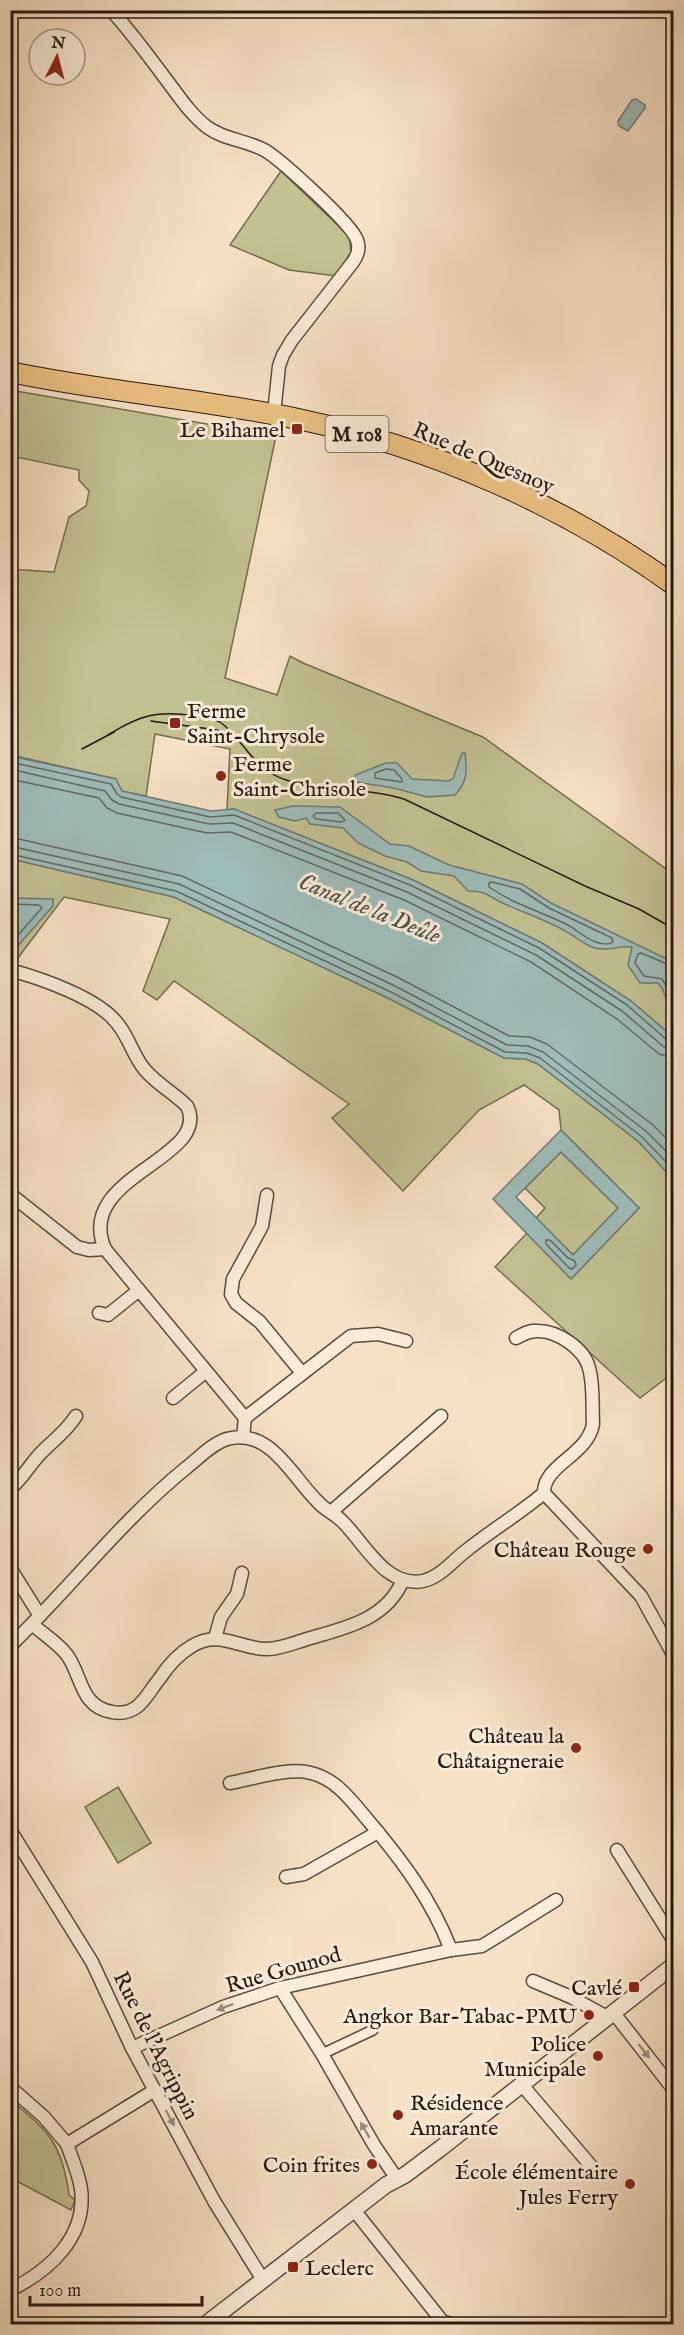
<svg xmlns="http://www.w3.org/2000/svg" width="684" height="2335" viewBox="0 0 684 2335" font-family="'IM FELL English',serif">
<style>
.green{fill:#c2c191;stroke:#746d51;stroke-width:1.5}
.water{fill:#9ebcb9;stroke:#6e7b76;stroke-width:1.5;fill-rule:evenodd}
.lines{fill:none;stroke-linecap:round;stroke-linejoin:round}
.shore{stroke:#626a65;stroke-width:1.5}
.pedestrian-casing{stroke:#5a4b3e;stroke-width:12}
.minor-casing{stroke:#5a4b3e;stroke-width:15}
.tertiary-casing{stroke:#5a4b3e;stroke-width:18}
.primary-casing{stroke:#261911;stroke-width:22}
.pedestrian{stroke:#faecd9;stroke-width:9}
.minor{stroke:#faecd9;stroke-width:12}
.tertiary{stroke:#faecd9;stroke-width:15}
.primary{stroke:#ecc082;stroke-width:20}
.tram{stroke:#261911;stroke-width:1.5}
.oneway{fill:#9b8d7f}
.poi-dot{fill:#8f2418;stroke:#faecd9;stroke-width:2}
.labels{text-anchor:middle;stroke-width:6;stroke-linejoin:round;paint-order:stroke}
.shield{fill:#faecd9;stroke:#66584d;stroke-width:1.5}
.shield-label{font-size:21px;font-weight:bold;fill:#261911}
.poi-label{font-size:22px;fill:#261911;stroke:#faecd9;text-anchor:end}
.street-label{font-size:22px;fill:#261911;stroke:#faecd9}
.water-label{font-size:24px;font-style:italic;fill:#50524c;stroke:#faecd9}
</style>
<rect width="100%" height="100%" fill="#f7e1c5"/>
<filter id="stains"><feTurbulence type="fractalNoise" baseFrequency=".00333" numOctaves="4"/><feColorMatrix values="0 0 0 0 .2 0 0 0 0 .09 0 0 0 0 .02 0 0 0 .5 -.17"/></filter>
<radialGradient id="worn" r=".72"><stop offset=".6" stop-color="#630" stop-opacity="0"/><stop offset="1" stop-color="#630" stop-opacity=".3"/></radialGradient>
<g class="green">
<path d="M281 171 349 236 351 252 336 276 289 270 230 245Z"/>
<path d="M10 390 276 436 225 678 277 695 290 656 303 663 483 737 673 874V1037L631 1001 542 943 413 880 234 809 227 810 230 749 155 734 146 796 121 791 116 779 11 755V569L54 572 69 517 86 506 89 491 79 480V470L11 456Z"/>
<path d="M11 859 174 897 388 998 504 1058 526 1059 538 1064 639 1142 673 1179V1373L640 1398 495 1267 527 1233 571 1279 639 1208 561 1130 559 1110 524 1085 479 1110 403 1191 332 1118 349 1104 174 981 157 1000 143 991 170 919 64 897 14 963 11 962V950H14L52 906 53 900 11 898Z"/>
<path d="M561 1152 618 1208 573 1255 536 1218 545 1208 525 1188Z"/>
<path d="M118 1787 151 1843 118 1863 85 1807Z"/>
<path d="M11 2100C49 2132 62 2143 69 2195L75 2200 71 2210 11 2178Z"/>
</g>
<g class="water">
<path d="M636 99 645 105V108L628 131 619 126 618 121 632 100Z"/>
<path d="M462 753H465C467 771 468 781 455 795L427 797 394 788 356 782 355 775 386 763H397L412 779 448 781 453 779Z"/>
<path d="M11 756 116 779 122 791 211 811 234 809 413 880 542 943 631 1001 673 1037V1179L639 1142 538 1064 526 1059 504 1058 388 998 174 897 11 859Z"/>
<path d="M293 806 340 807 390 844 409 846 449 865 522 884 551 903 673 962V1005L668 1003 662 988 658 983H640L628 965 632 947C618 945 609 952 595 948 586 946 576 937 567 932 548 921 527 914 507 905 489 898 490 891 468 891L454 876 421 871 407 862 385 856 358 843 343 828 310 824 306 818 295 821 279 817 275 810Z"/>
<path d="M11 898 53 899V906L14 950H11Z"/>
<path d="M561 1130 639 1208 571 1279 493 1199ZM561 1152 618 1208 573 1255 516 1197Z"/>
</g>
<g class="lines">
<g class="shore">
<path d="M10 762 111 784 117 794 121 797 210 817 234 815 410 885 539 948 627 1005 667 1040 674 1041"/>
<path d="M10 769 105 791 112 800 119 804 209 824 233 823 407 892 536 955 622 1011 664 1047 674 1049"/>
<path d="M386 769 394 770 402 779V782L375 778V773Z"/>
<path d="M10 779 99 798 107 808 117 813 207 833 231 832 404 900 531 962 617 1019 659 1054 674 1058"/>
<path d="M316 813H338L345 820 342 822 316 819 313 816Z"/>
<path d="M10 837 182 876 399 978 509 1036 530 1037 547 1044 653 1125 674 1146"/>
<path d="M10 846 179 884 395 986 507 1045 528 1046 543 1052 647 1132 674 1159"/>
<path d="M10 854 176 891 391 992 505 1052 527 1053 540 1058 642 1137 674 1170"/>
<path d="M492 882 520 889 549 908 612 938 613 942C609 945 601 944 596 942 586 939 577 930 568 925 542 912 513 904 489 887V883Z"/>
<path d="M10 904 39 905 42 908 10 944"/>
<path d="M674 967 641 953 638 954 635 963 644 976 662 979 674 999"/>
<path d="M546 1240H550L568 1258 575 1261 576 1265 572 1269 569 1268 546 1244Z"/>
</g>
<defs>
<path id="pedestrian" d="M322 2054 373 2030"/>
<g id="minor">
<path d="M111 10C131 32 148 55 165 78 178 95 190 114 207 127 224 140 247 140 266 151 283 162 351 223 357 240 360 248 358 255 353 262L292 340 283 355 279 366 275 404 272 414"/>
<path d="M10 970C40 978 98 998 117 1023 129 1037 133 1056 145 1070 158 1085 174 1093 187 1106 213 1159 73 1176 105 1249L245 1418"/>
<path d="M10 1194 77 1247 89 1250 105 1249"/>
<path d="M267 1195 262 1226 233 1279 231 1294 236 1303 260 1322 302 1373"/>
<path d="M99 1313 108 1315 139 1290"/>
<path d="M516 1338C523 1334 530 1330 538 1331 557 1331 584 1348 589 1368 594 1385 592 1406 593 1424 588 1455 543 1465 544 1493"/>
<path d="M173 1398 205 1372"/>
<path d="M243 1437 245 1418 351 1336 378 1334 406 1341"/>
<path d="M10 1489C22 1479 29 1466 39 1455 51 1442 66 1432 76 1416"/>
<path d="M544 1493 641 1596 674 1656"/>
<path d="M331 1512 441 1416"/>
<path d="M10 1568 40 1616"/>
<path d="M32 1624C43 1634 58 1643 67 1655 82 1675 80 1707 112 1712 139 1717 146 1695 160 1678 168 1666 180 1653 192 1646 219 1629 239 1649 267 1649 280 1649 294 1643 307 1639 345 1628 386 1620 403 1580"/>
<path d="M215 1638 221 1617 237 1594 242 1573"/>
<path d="M10 1646C70 1588 121 1521 186 1468 198 1459 211 1444 227 1439 270 1427 292 1477 318 1502 325 1510 335 1514 343 1522 365 1544 386 1588 423 1581 441 1577 453 1560 467 1550 492 1530 519 1514 544 1493"/>
<path d="M230 1783C252 1779 289 1767 311 1773 336 1779 351 1800 367 1819 401 1859 432 1900 451 1950"/>
<path d="M10 1830 92 1962 132 2048 214 2201 263 2280"/>
<path d="M617 1850 674 1941"/>
<path d="M286 1877 304 1874 378 1832"/>
<path d="M533 1981 571 1997 607 2017"/>
<path d="M280 1988 322 2054 374 2145 397 2179"/>
<path d="M613 2012 674 2090"/>
<path d="M132 2048 223 2007 280 1988 451 1950 482 1946 556 1900"/>
<path d="M522 2085 592 2167"/>
<path d="M10 2087 44 2117 67 2144 155 2090"/>
<path d="M354 2210 442 2321 451 2324"/>
<path d="M10 2290C49 2271 87 2237 81 2189 79 2174 72 2159 67 2144"/>
</g>
<path id="tertiary" d="M206 2324 386 2185 405 2175 441 2148 674 1965"/>
<path id="primary" d="M10 372C105 392 203 399 298 419 431 447 563 505 674 585"/>
</defs>
<use href="#pedestrian" class="pedestrian-casing"/>
<use href="#minor" class="minor-casing"/>
<use href="#tertiary" class="tertiary-casing"/>
<use href="#primary" class="primary-casing"/>
<use href="#pedestrian" class="pedestrian"/>
<use href="#minor" class="minor"/>
<use href="#tertiary" class="tertiary"/>
<use href="#primary" class="primary"/>
<g class="tram">
<path d="M151 721 217 730 230 735"/>
<path d="M108 735C140 715 157 710 195 716 206 718 217 718 225 726 247 746 255 770 286 780 323 792 366 787 404 799L585 886 639 909 674 929"/>
<path d="M82 749 114 732"/>
</g>
</g>
<defs><path id="oneway-solid" d="M-6-.8H1V-3.2L6.5 0L1 3.2V.8H-6Z" transform="scale(1.5)"/></defs>
<g class="oneway">
<use href="#oneway-solid" transform="translate(225 2007) rotate(159)"/>
<use href="#oneway-solid" transform="translate(644 2051) rotate(52)"/>
<use href="#oneway-solid" transform="translate(170 2118) rotate(62)"/>
<use href="#oneway-solid" transform="translate(365 2130) rotate(-120)"/>
</g>
<g class="poi-dot">
<rect x="291" y="423" width="12" height="12" rx="3"/>
<rect x="169" y="717" width="12" height="12" rx="3"/>
<circle cx="221" cy="776" r="6"/>
<circle cx="648" cy="1549" r="6"/>
<circle cx="576" cy="1748" r="6"/>
<rect x="628" y="1981" width="12" height="12" rx="3"/>
<circle cx="589" cy="2015" r="6"/>
<circle cx="598" cy="2056" r="6"/>
<circle cx="398" cy="2115" r="6"/>
<circle cx="372" cy="2164" r="6"/>
<circle cx="630" cy="2184" r="6"/>
<rect x="287" y="2261" width="12" height="12" rx="3"/>
</g>
<g class="labels">
<rect class="shield" x="325.5" y="416" width="63" height="36" rx="4.5"/>
<g class="shield-label">
<text x="357" y="441">M 108</text>
</g>
<g class="poi-label">
<text x="285" y="437">Le Bihamel</text>
<text x="187" y="718" text-anchor="start">Ferme<tspan x="187" dy="25">Saint-Chrysole</tspan></text>
<text x="233" y="771" text-anchor="start">Ferme<tspan x="233" dy="25">Saint-Chrisole</tspan></text>
<text x="636" y="1557">Château Rouge</text>
<text x="564" y="1743">Château la<tspan x="564" dy="25">Châtaigneraie</tspan></text>
<text x="622" y="1995">Cavlé</text>
<text x="577" y="2023">Angkor Bar-Tabac-PMU</text>
<text x="586" y="2051">Police<tspan x="586" dy="25">Municipale</tspan></text>
<text x="410" y="2110" text-anchor="start">Résidence<tspan x="410" dy="25">Amarante</tspan></text>
<text x="360" y="2172">Coin frites</text>
<text x="618" y="2179">École élémentaire<tspan x="618" dy="25">Jules Ferry</tspan></text>
<text x="305" y="2275" text-anchor="start">Leclerc</text>
</g>
<g class="street-label">
<text transform="translate(484 457) rotate(23)" y="8">Rue de Quesnoy</text>
<text transform="translate(283 1969) rotate(-16)" y="8">Rue Gounod</text>
<text transform="translate(157 2045) rotate(63)" y="8">Rue de l'Agrippin</text>
</g>
<g class="water-label">
<text transform="translate(370 908) rotate(22)" y="8">Canal de la Deûle</text>
</g>
</g>
<rect width="684" height="2335" fill="none" stroke="#f7e1c5" stroke-width="36"/>
<rect x="12" y="12" width="660" height="2311" fill="none" stroke="#261911" stroke-width="3"/>
<rect x="18" y="18" width="648" height="2299" fill="none" stroke="#261911" stroke-width="1.5"/>
<g transform="translate(57 57) rotate(6)"><circle r="28" fill="#faecd9" stroke="#a59889" stroke-width="1.5"/>
<path d="M0-4.5L10 22L0 15L-10 22Z" fill="#8f2418"/>
<text y="-9" font-size="16" font-weight="bold" text-anchor="middle" fill="#261911">N</text>
</g>
<path d="M30 2296v9h172v-9" fill="none" stroke="#261911" stroke-width="3"/>
<text x="39" y="2296" font-size="18" fill="#261911" stroke="#faecd9" stroke-width="4.5" paint-order="stroke">100 m</text>
<rect width="100%" height="100%" filter="url(#stains)"/>
<rect width="100%" height="100%" fill="url(#worn)"/>
</svg>
